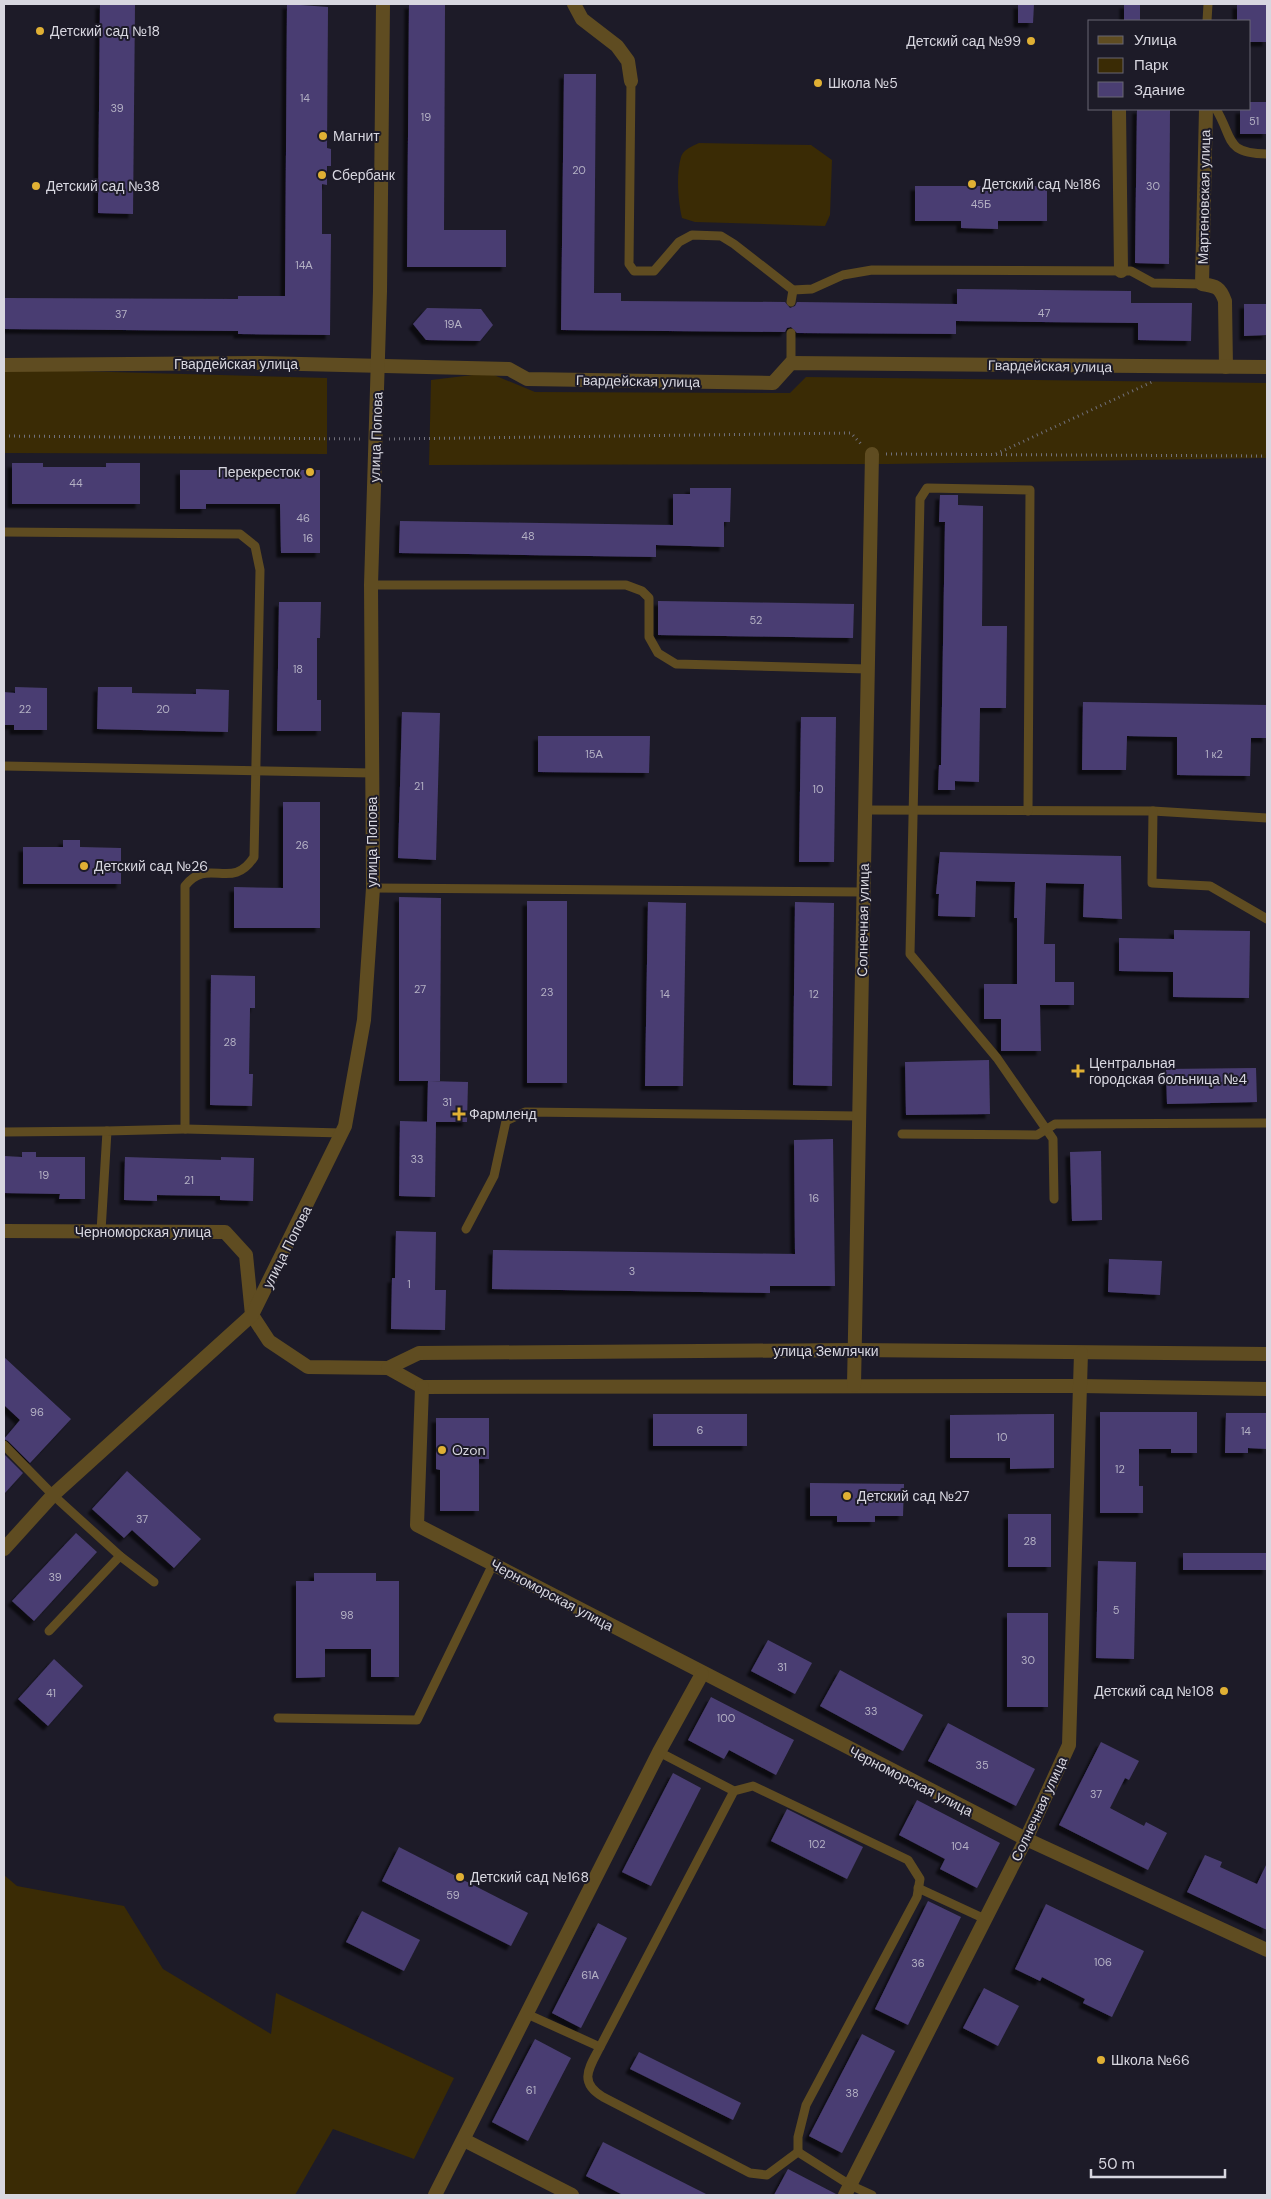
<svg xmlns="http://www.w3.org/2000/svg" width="1271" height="2199" viewBox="0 0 1271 2199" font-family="'DM Sans',sans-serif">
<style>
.green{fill:#3a2b05}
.building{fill:#4a3e72;filter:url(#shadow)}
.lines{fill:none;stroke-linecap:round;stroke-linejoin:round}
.path{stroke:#71707b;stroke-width:3;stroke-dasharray:1 4;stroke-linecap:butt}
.service{stroke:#5f4c21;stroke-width:9}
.minor{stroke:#5f4c21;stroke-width:14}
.poi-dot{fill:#e0b034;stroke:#1d1b28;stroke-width:2}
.labels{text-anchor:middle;stroke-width:4;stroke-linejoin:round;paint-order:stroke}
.number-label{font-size:11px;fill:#b4b1c4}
.poi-label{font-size:14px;fill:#d8d7e0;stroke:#1d1b28;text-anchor:start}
.street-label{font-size:14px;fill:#d8d7e0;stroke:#1d1b28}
</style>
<defs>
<filter id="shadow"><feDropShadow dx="-4.5" dy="4.5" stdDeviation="1" flood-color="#0009"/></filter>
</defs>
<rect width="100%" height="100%" fill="#1d1b28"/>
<g class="green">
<path d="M699 143 811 145 832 160 830 215 825 226 695 222 682 218C678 201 676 174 681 157 683 150 692 146 699 143Z"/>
<path d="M4 369 327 378V454L4 453Z"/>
<path d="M489 373 535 392 790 393 806 377 1267 383V458L889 464 429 465 431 380Z"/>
<path d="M4 1875 17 1886 124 1906 163 1969 271 2034 276 1993 454 2078 414 2159 333 2129 295 2195H4Z"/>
</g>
<g class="building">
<path d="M100 4H135L133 214 98 213Z"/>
<path d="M287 4 328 7 327 148 331 149V166H327V185L322 184V234H331L330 335 238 334V331L4 329V298L238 299V296H285Z"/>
<path d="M409 4H445L444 230H506V267H407Z"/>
<path d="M1018 4H1034L1033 23H1018Z"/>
<rect x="1124" y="4" width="16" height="17"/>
<path d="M1237 4H1267V42H1250V21H1237Z"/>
<path d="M564 74H596L594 293H621V301L785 302 790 308 795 306 797 302 957 304V289L1131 291V303H1192L1191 341 1138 340V323L956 321V334L797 333 791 327 787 328 785 332 561 330Z"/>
<path d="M1250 102H1267V134H1240V109H1250Z"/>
<path d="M1137 109H1170L1169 264 1135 263Z"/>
<path d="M915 186H1047V221H998V229L961 228V221H915Z"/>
<path d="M1244 304H1267V335L1244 336Z"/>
<path d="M427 308 481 309 493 325 480 341 426 340 413 324Z"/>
<path d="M12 463H43V467H106V463H140V504H12Z"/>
<path d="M180 470H320V553H281L280 504H206V509H180Z"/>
<path d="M690 488H731L730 522H724V547L656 545V557L399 553 400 521 673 525V494H690Z"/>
<path d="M940 495H958V505L983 506 982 626H1007L1006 708H980L979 782 955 781V790H938L939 765H941L945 522H939Z"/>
<path d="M658 601 854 604 853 638 658 635Z"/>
<path d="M279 602H321L320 638H317V700H321V731H277Z"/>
<path d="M15 687 47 688V730H14V725H4V692L15 693Z"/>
<path d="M98 687H132V693L196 694V689L229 690 228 732 97 729Z"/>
<path d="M1083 702 1267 705V738H1251L1250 776 1177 775V737L1127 736 1126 770H1082Z"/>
<path d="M402 712 440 713 436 860 398 858Z"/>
<path d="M801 717H836L834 862H799Z"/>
<path d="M538 736H650L649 773 538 772Z"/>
<path d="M283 802H320V928H234V887L283 888Z"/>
<path d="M63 840H80V847L121 848V884H23V847H63Z"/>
<path d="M940 852 1121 856 1122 919 1083 917 1084 884 1046 883 1044 944H1055V982H1074V1005H1040L1041 1051H1001V1019H984V984H1017V918H1014L1015 882 976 881 975 917 938 916 939 894H936Z"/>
<path d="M399 897 441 898 440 1081H399Z"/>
<rect x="527" y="901" width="40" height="182"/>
<path d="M648 902 686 903 683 1086H645Z"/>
<path d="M795 902 834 903 832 1086 793 1085Z"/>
<path d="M1174 930 1250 931 1249 998 1173 997V972L1119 971V938L1174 939Z"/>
<path d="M211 975 255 976V1008H250L249 1074H253L252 1106 210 1105Z"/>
<path d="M989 1060 990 1114 906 1115 905 1062Z"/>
<path d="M1256 1068 1257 1102 1167 1104 1166 1069Z"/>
<path d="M428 1081 468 1082 467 1122H427Z"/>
<path d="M400 1121 436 1122 435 1197 399 1196Z"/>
<path d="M833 1139 835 1286H770V1293L492 1289 493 1250 795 1254 794 1140Z"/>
<path d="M1101 1151 1102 1220 1072 1221 1070 1152Z"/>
<path d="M22 1152H36V1157H85V1199H59L60 1194 4 1193V1156L22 1157Z"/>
<path d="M125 1157 221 1160V1157L254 1158 253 1201 220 1200V1196L157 1195V1201L124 1200Z"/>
<path d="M396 1231 436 1232 435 1290H446L445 1330 391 1329 392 1278H395Z"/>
<path d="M1109 1259 1162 1261 1160 1295 1108 1292Z"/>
<path d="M4 1357 71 1419 30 1463 8 1441 4 1439 20 1420 4 1405Z"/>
<path d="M1100 1412H1197V1453H1171V1449H1139V1486H1143V1513H1100Z"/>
<path d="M1226 1413H1267V1449L1248 1448V1453H1225Z"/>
<rect x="653" y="1414" width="94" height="32"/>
<path d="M1054 1414V1468L1010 1469V1458H950V1415Z"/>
<path d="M436 1418H489V1459H479V1511H440V1470L436 1469Z"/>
<path d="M4 1454 23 1473 4 1494Z"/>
<path d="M127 1471 201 1539 174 1568 132 1530 124 1538 92 1509Z"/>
<path d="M810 1483 904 1484 903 1516H875V1522H837V1516H810Z"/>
<rect x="1008" y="1514" width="43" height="53"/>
<path d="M76 1533 97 1552 34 1621 12 1601Z"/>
<rect x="1183" y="1553" width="84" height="17"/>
<path d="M1098 1561 1136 1562 1134 1659 1096 1658Z"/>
<path d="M314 1573H376V1581H399V1677H371V1649H325V1677L296 1678V1581H314Z"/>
<rect x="1007" y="1613" width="41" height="94"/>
<path d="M768 1640 812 1663 795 1694 751 1671Z"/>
<path d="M54 1659 83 1686 48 1726 18 1699Z"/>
<path d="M840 1670 923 1715 903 1751 820 1706Z"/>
<path d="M711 1697 794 1740 776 1775 729 1750 724 1759 688 1740Z"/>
<path d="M948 1723 1035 1769 1016 1806 928 1761Z"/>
<path d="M1101 1742 1139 1761 1129 1780 1125 1778 1110 1808 1144 1826 1146 1822 1167 1833 1148 1870 1059 1825Z"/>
<path d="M673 1773 701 1788 651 1886 622 1872Z"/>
<path d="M917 1800 1000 1843 977 1888 940 1869 945 1859 899 1835Z"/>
<path d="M787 1809 863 1847 847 1879 771 1841Z"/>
<path d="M399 1847 528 1913 511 1946 382 1881Z"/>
<path d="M1205 1855 1222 1862 1220 1867 1257 1884 1267 1863V1930L1187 1892Z"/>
<path d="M928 1901 961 1917 908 2025 875 2009Z"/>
<path d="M1046 1904 1144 1951 1112 2017 1083 2003 1085 1999 1042 1977 1040 1981 1015 1969Z"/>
<path d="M362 1911 420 1940 404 1971 346 1942Z"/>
<path d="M598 1923 627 1938 581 2028 552 2013Z"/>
<path d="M984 1988 1019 2006 998 2046 963 2028Z"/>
<path d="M862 2034 895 2051 842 2153 809 2136Z"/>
<path d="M535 2039 571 2058 528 2141 492 2122Z"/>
<path d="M639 2052 741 2103 733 2120 630 2069Z"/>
<path d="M603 2142 708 2195H623L586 2176Z"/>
<path d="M788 2169 836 2194V2195H774Z"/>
</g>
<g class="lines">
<g class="path">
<path d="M4 436 361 439"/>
<path d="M389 439 851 433 861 444"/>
<path d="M886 454 1267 456"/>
<path d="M996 454 1152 382"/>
</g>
<g class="service">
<path d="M1207 21 1208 4"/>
<path d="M631 81 629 264 634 271H654L679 242 692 235 721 236 734 244 793 290 812 289 843 275 872 270 1131 271 1153 283 1202 284"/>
<path d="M1216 109C1234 139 1224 153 1267 154"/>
<path d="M791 302 793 290"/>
<path d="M791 363V333"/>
<path d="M4 532 240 534 255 546 260 570 254 857C232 892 208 856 185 886V1129L107 1131 101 1231"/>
<path d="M371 585H626L642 591 649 598V637L658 653 676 664 868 669"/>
<path d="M4 766 372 773"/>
<path d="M865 810 1153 811 1267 818"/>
<path d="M1028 811 1030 490 927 488 920 499 910 954 997 1058 1053 1139 1054 1199"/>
<path d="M1153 811 1152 883 1210 886 1267 919"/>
<path d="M373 888 863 892"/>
<path d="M185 1129 342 1133"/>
<path d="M4 1132 107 1131"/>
<path d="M902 1134 1037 1135 1055 1124 1267 1123"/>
<path d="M466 1229 494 1176 506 1121 525 1112 859 1116"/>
<path d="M4 1445 53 1495 120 1556 49 1631"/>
<path d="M120 1556 154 1582"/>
<path d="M278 1718 417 1720 493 1564"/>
<path d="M659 1752 734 1791"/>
<path d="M918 1888 985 1919"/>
<path d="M527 2014 600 2047C589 2068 578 2082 603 2097L750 2173 767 2175 798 2152 850 2185 872 2195"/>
<path d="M600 2047 734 1791 753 1786 908 1860 920 1879 917 1897 806 2105 798 2137V2152"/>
</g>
<g class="minor">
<path d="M574 4 582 19 617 46 628 61 631 81"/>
<path d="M1119 109 1121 271"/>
<path d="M1206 109 1202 284C1216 286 1220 287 1225 301L1226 367"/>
<path d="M4 365 260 363 509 369 527 379 773 383 791 363 1267 367"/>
<path d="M4 1231 225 1232 246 1255 252 1315 269 1341 308 1367 388 1368 422 1387 1080 1386 1267 1389"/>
<path d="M388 1368 419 1353 854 1350 1267 1354"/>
<path d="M854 1385 872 454"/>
<path d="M422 1387 417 1525 1026 1839 1267 1950"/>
<path d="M4 1549 53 1495 252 1315 345 1126 364 1020 373 888 371 585 380 291 383 4"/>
<path d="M464 2140 572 2195"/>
<path d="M435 2195 659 1752 702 1674"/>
<path d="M845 2195 1026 1839 1069 1745 1081 1353"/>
</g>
</g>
<g class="poi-dot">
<circle cx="40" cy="31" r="5"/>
<circle cx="1031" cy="41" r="5"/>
<circle cx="818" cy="83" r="5"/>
<circle cx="323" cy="136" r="5"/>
<circle cx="322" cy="175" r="5"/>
<circle cx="972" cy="184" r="5"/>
<circle cx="36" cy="186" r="5"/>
<circle cx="310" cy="472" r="5"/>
<circle cx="84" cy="866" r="5"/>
<path d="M1075.5 1063.5h5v5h5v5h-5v5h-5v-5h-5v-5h5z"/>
<path d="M456.5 1106.5h5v5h5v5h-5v5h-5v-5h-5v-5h5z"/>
<circle cx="442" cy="1450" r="5"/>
<circle cx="847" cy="1496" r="5"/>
<circle cx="1224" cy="1691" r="5"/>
<circle cx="460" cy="1877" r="5"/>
<circle cx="1101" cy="2060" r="5"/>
</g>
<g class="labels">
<g class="number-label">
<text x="305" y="102">14</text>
<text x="117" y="112">39</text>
<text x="426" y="121">19</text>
<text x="1254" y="125">51</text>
<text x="579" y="174">20</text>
<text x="1153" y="190">30</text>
<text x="981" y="208">45Б</text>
<text x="304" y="269">14А</text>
<text x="1044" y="317">47</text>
<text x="121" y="318">37</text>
<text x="453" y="328">19А</text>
<text x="76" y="487">44</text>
<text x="303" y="522">46</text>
<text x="528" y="540">48</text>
<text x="308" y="542">16</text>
<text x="756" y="624">52</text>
<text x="298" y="673">18</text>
<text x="25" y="713">22</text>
<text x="163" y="713">20</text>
<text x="594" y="758">15А</text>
<text x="1214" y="758">1 к2</text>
<text x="419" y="790">21</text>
<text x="818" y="793">10</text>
<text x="302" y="849">26</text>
<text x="420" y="993">27</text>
<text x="547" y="996">23</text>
<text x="665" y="998">14</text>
<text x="814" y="998">12</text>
<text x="230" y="1046">28</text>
<text x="447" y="1106">31</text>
<text x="417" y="1163">33</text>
<text x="44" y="1179">19</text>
<text x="189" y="1184">21</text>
<text x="814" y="1202">16</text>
<text x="632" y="1275">3</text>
<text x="409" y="1288">1</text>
<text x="37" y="1416">96</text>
<text x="700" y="1434">6</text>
<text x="1246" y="1435">14</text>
<text x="1002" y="1441">10</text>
<text x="1120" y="1473">12</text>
<text x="142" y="1523">37</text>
<text x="1030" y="1545">28</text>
<text x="55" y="1581">39</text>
<text x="1116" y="1614">5</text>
<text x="347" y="1619">98</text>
<text x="1028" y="1664">30</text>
<text x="782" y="1671">31</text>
<text x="51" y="1697">41</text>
<text x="871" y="1715">33</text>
<text x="726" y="1722">100</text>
<text x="982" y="1769">35</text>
<text x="1096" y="1798">37</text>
<text x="817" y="1848">102</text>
<text x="960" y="1850">104</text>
<text x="453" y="1899">59</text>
<text x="1103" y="1966">106</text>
<text x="918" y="1967">36</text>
<text x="590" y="1979">61А</text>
<text x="531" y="2094">61</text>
<text x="852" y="2097">38</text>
</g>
<g class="poi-label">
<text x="50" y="36">Детский сад №18</text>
<text x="1021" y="46" text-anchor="end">Детский сад №99</text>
<text x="828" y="88">Школа №5</text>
<text x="333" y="141">Магнит</text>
<text x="332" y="180">Сбербанк</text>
<text x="982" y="189">Детский сад №186</text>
<text x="46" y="191">Детский сад №38</text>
<text x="300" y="477" text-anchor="end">Перекресток</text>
<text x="94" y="871">Детский сад №26</text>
<text x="1089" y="1068">Центральная<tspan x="1089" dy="16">городская больница №4</tspan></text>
<text x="469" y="1119">Фармленд</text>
<text x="452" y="1455">Ozon</text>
<text x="857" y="1501">Детский сад №27</text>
<text x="1214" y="1696" text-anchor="end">Детский сад №108</text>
<text x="470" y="1882">Детский сад №168</text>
<text x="1111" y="2065">Школа №66</text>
</g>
<g class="street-label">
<text transform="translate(1204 197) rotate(-89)" y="5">Мартеновская улица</text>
<text x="236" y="369">Гвардейская улица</text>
<text transform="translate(1050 366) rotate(1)" y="5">Гвардейская улица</text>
<text transform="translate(638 381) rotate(1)" y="5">Гвардейская улица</text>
<text transform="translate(376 437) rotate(-88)" y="5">улица Попова</text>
<text transform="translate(372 842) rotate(-90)" y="5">улица Попова</text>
<text transform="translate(863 920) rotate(-89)" y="5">Солнечная улица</text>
<text x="143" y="1237">Черноморская улица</text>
<text transform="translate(287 1247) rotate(-63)" y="5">улица Попова</text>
<text x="826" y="1356">улица Землячки</text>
<text transform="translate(552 1595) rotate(28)" y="5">Черноморская улица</text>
<text transform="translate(911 1781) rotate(27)" y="5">Черноморская улица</text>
<text transform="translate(1039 1809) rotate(-65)" y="5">Солнечная улица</text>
</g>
</g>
<rect width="1271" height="2199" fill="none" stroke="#d8d7e0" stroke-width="10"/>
<rect x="1088" y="20" width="162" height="90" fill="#1d1b28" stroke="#686672"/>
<rect x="1098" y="36" width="25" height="8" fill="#5f4c21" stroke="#686672"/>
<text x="1134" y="45" font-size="15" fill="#d8d7e0">Улица</text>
<rect x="1098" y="58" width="25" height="15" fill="#3a2b05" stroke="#686672"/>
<text x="1134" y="70" font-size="15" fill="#d8d7e0">Парк</text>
<rect x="1098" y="82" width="25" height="15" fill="#4a3e72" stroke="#686672"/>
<text x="1134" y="95" font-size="15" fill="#d8d7e0">Здание</text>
<path d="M1091 2169v8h134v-8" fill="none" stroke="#d8d7e0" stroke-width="2.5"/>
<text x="1098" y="2169" font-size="15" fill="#d8d7e0" stroke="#1d1b28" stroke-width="4" paint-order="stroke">50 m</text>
</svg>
